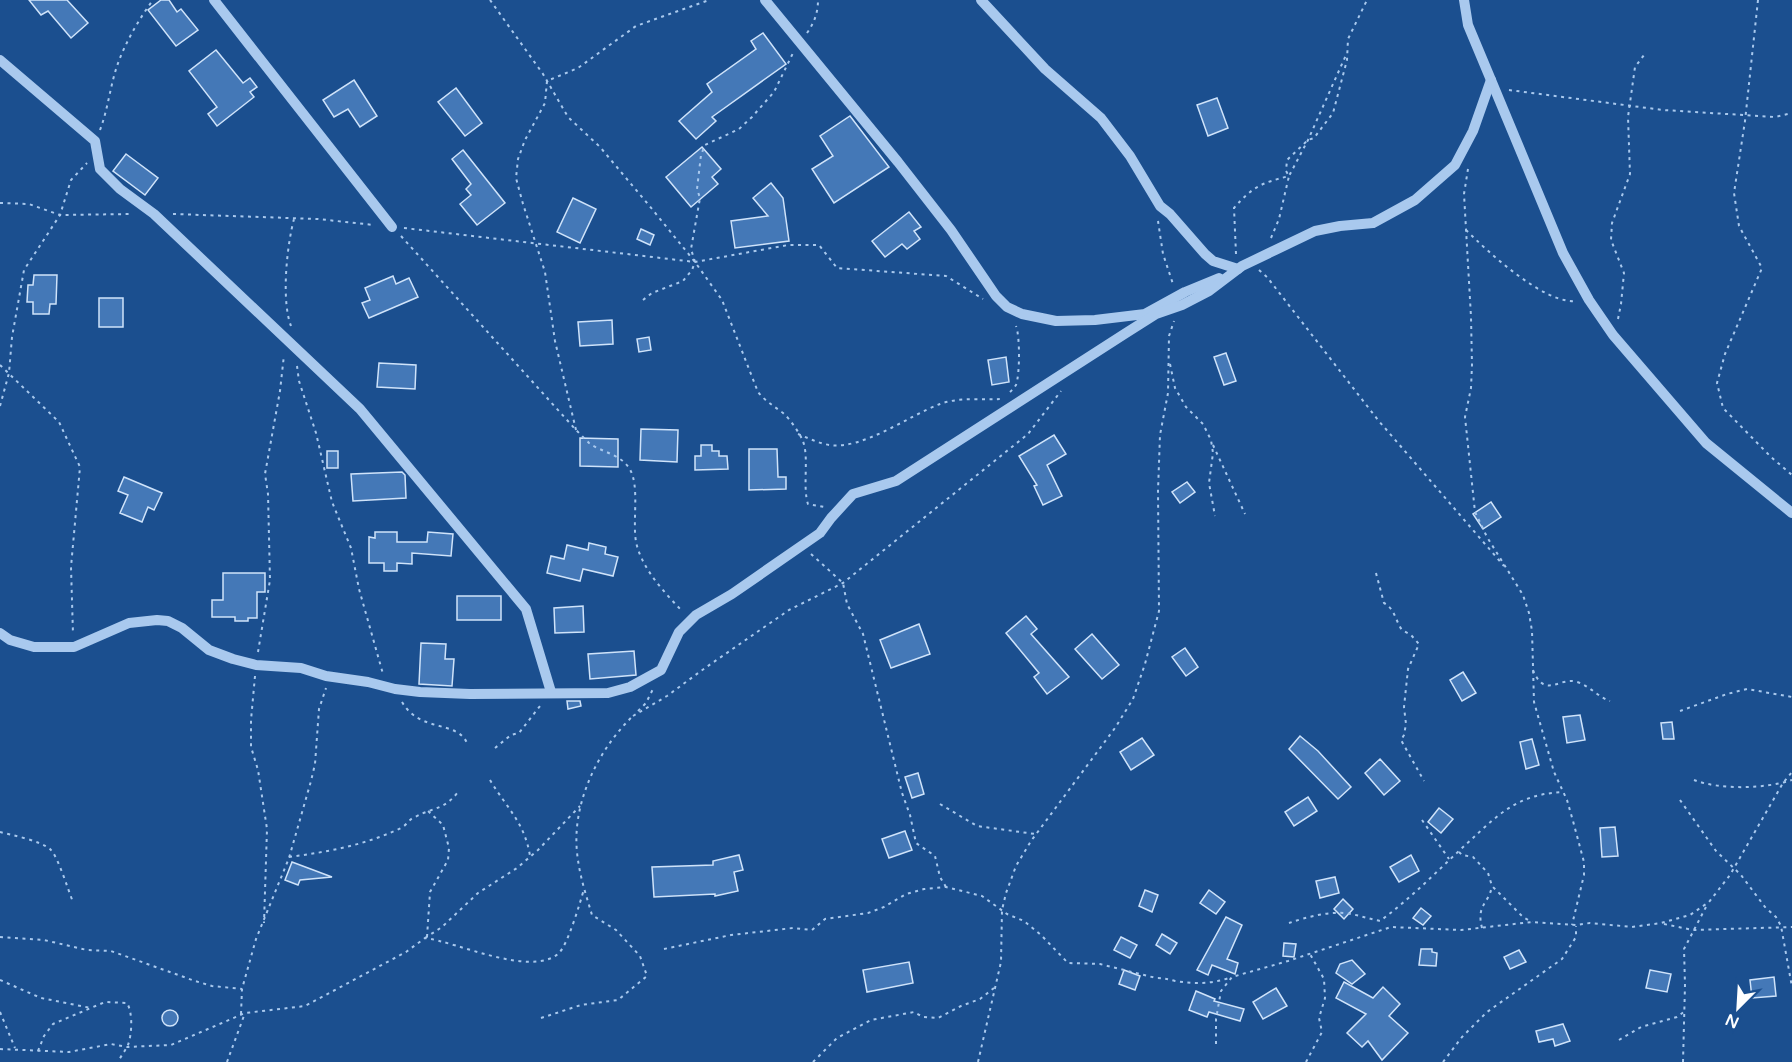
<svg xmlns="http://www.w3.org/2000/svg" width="1792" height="1062" viewBox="0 0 1792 1062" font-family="'Varela Round',sans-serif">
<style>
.building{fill:#4478b7;stroke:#cfe3fa;stroke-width:1.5}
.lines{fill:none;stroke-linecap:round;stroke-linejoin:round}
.path{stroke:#a9c9ee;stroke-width:2;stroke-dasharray:3 4.5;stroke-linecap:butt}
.minor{stroke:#a9c9ee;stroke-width:10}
</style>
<rect width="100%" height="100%" fill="#1b4f8f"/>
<g class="building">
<path d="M29 0H67L88 23 71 38 48 11 41 15Z"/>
<path d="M161 0H169L177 12 181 9 198 30 176 46 148 10Z"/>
<path d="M763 33 786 64 712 117 716 121 696 139 679 121 712 92 707 84 756 49 751 41Z"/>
<path d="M216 50 243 83 250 78 257 87 250 92 254 97 217 126 208 114 217 107 189 71Z"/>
<path d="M354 80 377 116 360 127 348 109 334 117 323 100Z"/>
<path d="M456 88 482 123 465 136 438 102Z"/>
<path d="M1217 98 1228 128 1208 136 1197 105Z"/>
<path d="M850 116 889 167 834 203 812 169 833 156 820 136Z"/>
<path d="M702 147 721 169 712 177 718 184 691 207 666 177Z"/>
<path d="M463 150 505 203 477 225 460 204 471 195 466 189 471 184 452 159Z"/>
<path d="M126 154 158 178 145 195 113 171Z"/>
<path d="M771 183 783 198 789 241 735 248 731 221 768 216 753 198Z"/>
<path d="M573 198 596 209 580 243 557 232Z"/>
<path d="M909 212 921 227 914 231 920 239 907 249 902 244 885 257 872 241Z"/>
<path d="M641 229 654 235 650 245 637 239Z"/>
<path d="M34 275H57L56 304H50L49 314H33V302H27L28 285H33Z"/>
<path d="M393 276 396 284 409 278 418 297 369 318 362 303 370 300 365 288Z"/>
<rect x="99" y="298" width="24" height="29"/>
<path d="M612 320 613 344 580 346 578 322Z"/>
<path d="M649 337 651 350 639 352 637 339Z"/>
<path d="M1226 353 1236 381 1224 385 1214 357Z"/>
<path d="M1006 357 1009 382 992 385 988 360Z"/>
<path d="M379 363 416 365 415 389 377 387Z"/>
<path d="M641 429 678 430 677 462 640 460Z"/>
<path d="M1054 435 1066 454 1047 465 1062 496 1043 505 1034 486 1037 485 1019 456Z"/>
<path d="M580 438 618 439V467L580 466Z"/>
<path d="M701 445H712V451H719V456H727L728 469 695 470V456H701Z"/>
<path d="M749 449H777L778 477H786V489L749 490Z"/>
<rect x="327" y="451" width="11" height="17"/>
<path d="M402 472 405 475 406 498 353 501 351 474Z"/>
<path d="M124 477 162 493 154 510 148 507 142 522 120 513 128 495 118 491Z"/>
<path d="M1187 482 1195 492 1180 503 1172 492Z"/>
<path d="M1491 502 1501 517 1483 529 1473 514Z"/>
<path d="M375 532H397V542H427L428 532 453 534 451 556 412 553V564L397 563V571H384V563H369V537L375 538Z"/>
<path d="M589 543 606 547 605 554 618 557 613 576 583 569 580 581 547 573 551 556 564 559 567 545 588 550Z"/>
<path d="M223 573H265V592H257V618H248V621H235V617H212V600H223Z"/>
<rect x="457" y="596" width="44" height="24"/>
<path d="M583 606 584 632 555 633 554 608Z"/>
<path d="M1026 616 1037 629 1031 634 1069 677 1047 694 1034 677 1039 673 1006 633Z"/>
<path d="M919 624 930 654 891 668 880 640Z"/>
<path d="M1092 634 1119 665 1102 679 1075 649Z"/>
<path d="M421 643 446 644 445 659H454L452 686 419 684Z"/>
<path d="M1185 648 1198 667 1186 676 1172 657Z"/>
<path d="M634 651 636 675 590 679 588 654Z"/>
<path d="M1463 672 1476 693 1462 701 1450 680Z"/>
<path d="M567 701H580L581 706 568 709Z"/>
<path d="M1580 715 1585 740 1567 743 1563 717Z"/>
<path d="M1672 722 1674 739H1663L1661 723Z"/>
<path d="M1300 736 1318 751 1351 787 1338 799 1289 749Z"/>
<path d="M1142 738 1154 755 1131 770 1120 752Z"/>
<path d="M1532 739 1539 765 1526 769 1520 742Z"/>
<path d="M1380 759 1400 781 1384 795 1365 773Z"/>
<path d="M918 773 924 794 912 798 905 777Z"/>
<path d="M1308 797 1317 811 1294 826 1285 812Z"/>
<path d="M1439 808 1453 819 1441 833 1428 822Z"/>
<path d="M1615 827 1618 856 1602 857 1600 828Z"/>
<path d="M905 831 912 850 889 858 882 839Z"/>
<path d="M739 855 743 870 734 872 738 891 715 896V894L654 897 652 867 713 865V861Z"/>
<path d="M1411 855 1419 871 1399 882 1390 867Z"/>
<path d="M292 862 332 877 300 880 298 885 285 880Z"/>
<path d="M1335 877 1339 893 1320 898 1316 881Z"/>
<path d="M1145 890 1158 895 1152 912 1139 906Z"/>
<path d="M1209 890 1225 902 1216 914 1200 903Z"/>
<path d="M1343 899 1353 909 1344 919 1334 909Z"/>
<path d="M1421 908 1431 916 1423 925 1413 918Z"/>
<path d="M1226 917 1242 925 1227 959 1238 963 1235 974 1212 965 1208 975 1197 970Z"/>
<path d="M1162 934 1177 943 1170 954 1156 945Z"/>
<path d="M1121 937 1137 945 1130 958 1114 950Z"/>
<path d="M1284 943 1296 944 1294 957 1283 956Z"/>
<path d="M1421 949H1432V952L1437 953 1436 966 1419 965Z"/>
<path d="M1519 950 1526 962 1510 969 1504 957Z"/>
<path d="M1352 960 1365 974 1352 984 1336 973 1340 964Z"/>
<path d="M909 962 913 983 867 992 863 970Z"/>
<path d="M1124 970 1140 976 1135 990 1119 984Z"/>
<path d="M1650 970 1671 974 1667 992 1646 988Z"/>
<path d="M1774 977 1776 996 1752 998 1750 980Z"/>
<path d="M1344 982 1373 998 1383 987 1400 1004 1389 1016 1408 1033 1382 1060 1368 1041 1362 1047 1347 1033 1366 1014 1336 998Z"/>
<path d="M1276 988 1287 1006 1263 1019 1253 1002Z"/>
<path d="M1196 991 1215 999 1214 1001 1244 1009 1240 1021 1209 1012 1207 1017 1189 1010Z"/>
<circle cx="170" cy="1018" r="8"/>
<path d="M1563 1024 1570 1041 1555 1046 1553 1039 1539 1042 1536 1031Z"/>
</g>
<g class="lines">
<g class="path">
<path d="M490 0 543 74 568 117 600 147 652 209 695 262 722 300 758 392C765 401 774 406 783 413 790 419 798 431 802 439 810 455 802 486 808 504L824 507"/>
<path d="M1758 0 1745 121 1734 193 1739 226 1762 268 1725 354 1717 383 1723 408 1771 457 1792 475"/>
<path d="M807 33C814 23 818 13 818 0"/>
<path d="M1509 90 1663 110 1775 117 1792 113"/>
<path d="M100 130C108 109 110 87 117 66 125 43 139 19 153 0"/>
<path d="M1468 169 1464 194 1471 317 1472 365 1471 388 1465 417 1475 512 1487 537 1523 595 1529 613 1532 631 1534 702 1554 772 1567 800 1573 821 1584 862V875L1572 925"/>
<path d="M0 203 29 204 60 215 131 214"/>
<path d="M173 214 318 219 374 225"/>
<path d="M1158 221 1163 254 1173 284"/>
<path d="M404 228 695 262 788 245H819L837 268 946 276 983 299"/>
<path d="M1466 230C1488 252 1545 305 1577 301"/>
<path d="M401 236 576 430C580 434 585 439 589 443 601 452 620 454 629 468 641 485 631 526 637 546 644 571 665 593 682 611"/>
<path d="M1271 238 1279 219 1289 176 1286 171 1287 160 1308 140 1314 138 1333 113 1347 60 1348 39 1367 0"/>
<path d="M1236 254 1234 208C1253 186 1262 183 1289 176L1308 140 1346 55"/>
<path d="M1259 270 1267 277 1378 420 1504 566"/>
<path d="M643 300 652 293 683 281 692 270 695 262 691 249 700 198 697 189 701 155 705 145 739 129 752 117 774 92 793 53"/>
<path d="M1618 319 1621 304 1624 273 1611 240 1612 223 1630 174 1628 117 1635 67 1644 55"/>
<path d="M291 326C281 300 287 245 294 219"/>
<path d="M1170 364 1175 388 1186 407 1203 424 1211 440 1213 453 1209 483 1215 516"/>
<path d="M0 365 59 422 80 467 71 567 73 634"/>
<path d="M297 366 299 381 316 433 332 502 351 548 359 589 383 674"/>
<path d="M1010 392C1012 390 1014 388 1016 385 1020 374 1020 336 1016 326"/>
<path d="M0 406 9 373 12 337 24 270 60 215 71 180 87 163"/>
<path d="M576 430 555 341 545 272 523 204 516 178 518 159 525 140 545 103 547 81 578 68 636 26 709 0"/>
<path d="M798 434C808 438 818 443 829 445 863 450 908 416 940 404 959 397 981 400 1000 399"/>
<path d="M1213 445 1245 514"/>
<path d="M811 554 843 583 847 604 863 634 902 793 910 815 916 843 935 856 940 877 946 887"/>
<path d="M1376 573 1384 603C1395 609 1395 620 1402 630L1411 635 1419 644 1408 669 1404 707 1406 724 1404 735 1401 740 1424 781"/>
<path d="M258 652 270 580 268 494 265 474 280 391 284 355"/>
<path d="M1533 670C1545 700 1560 676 1577 682 1590 686 1598 697 1610 701"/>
<path d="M255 676 251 720V747L258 770 267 829 264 923"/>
<path d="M402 702C420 733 457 720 467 743"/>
<path d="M638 711 646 703 653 689"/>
<path d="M1680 711 1727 694 1747 689 1792 697"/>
<path d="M633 716 667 696 705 668 789 610 843 583 1028 434 1061 391"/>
<path d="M495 748 511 735 519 733 540 706"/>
<path d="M490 780C506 807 525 823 530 856"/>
<path d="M1694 780C1720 790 1765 789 1792 780"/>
<path d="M1680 800 1716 851 1741 875 1765 907 1776 917 1781 926 1792 987"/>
<path d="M940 804 977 826 1035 834"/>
<path d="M1422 820 1449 859"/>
<path d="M0 832C12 835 41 841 50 849 58 856 68 890 73 902"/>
<path d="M1459 852 1462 855 1473 857 1488 873 1492 886 1523 917 1532 922"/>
<path d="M289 857C328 852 365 845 401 828 407 825 409 819 415 817 434 807 444 810 458 792"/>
<path d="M1289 923C1307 917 1332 910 1351 914 1361 916 1370 919 1380 921 1414 896 1443 865 1474 837 1489 823 1507 806 1527 799 1539 794 1551 793 1563 792"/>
<path d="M1664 924 1693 930 1792 927"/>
<path d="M1482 928C1476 904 1489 904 1492 886"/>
<path d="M0 937 44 940 87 950 111 951 195 981 212 986 242 989"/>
<path d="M427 937 430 892 448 860 449 848 443 825 428 811"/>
<path d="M425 938 442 927 478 893 517 868 538 850 580 806"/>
<path d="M664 949 731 935 793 928 812 930 825 919 868 913 884 907 906 894 924 889 946 887 982 896 1007 914 1024 921 1041 935 1068 963 1100 964 1156 978C1163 978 1168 979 1175 981 1194 984 1211 984 1229 978"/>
<path d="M0 980 41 998 91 1008"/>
<path d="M0 1012 15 1048"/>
<path d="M241 1014 242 989 256 939 289 858 311 781 315 764 319 709 326 688"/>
<path d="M541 1018 581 1005 618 1000 647 976 640 956 616 930 592 915C586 895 579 874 577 852 572 803 598 749 634 715"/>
<path d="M1619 1040 1641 1027 1677 1017 1685 1011"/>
<path d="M1216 1044V1019L1221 991 1232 977 1288 961 1391 927 1461 930 1532 922 1576 925 1590 923 1632 927 1661 923 1690 915 1709 902 1730 875 1783 783 1792 772"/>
<path d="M0 1049 69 1052 111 1044 127 1047 171 1045 245 1013 305 1006 406 952 425 938C457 942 532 978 559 953 568 944 580 903 584 889"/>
<path d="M38 1051 44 1036 53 1024 105 1002 127 1003C133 1013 132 1034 128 1045 125 1051 121 1056 118 1062"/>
<path d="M227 1062 245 1013"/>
<path d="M813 1062 837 1038 871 1020 914 1012 923 1017 938 1018 961 1006 980 999 994 988"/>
<path d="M978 1062 1001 962 1002 910 1006 893 1016 866 1031 841 1115 728 1133 699 1145 664 1159 611 1158 491 1160 435 1168 393 1169 336 1174 321"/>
<path d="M1306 1062 1322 1032 1319 1018 1325 998 1324 979 1310 954"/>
<path d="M1443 1062 1462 1037 1487 1012 1562 959 1576 937V926"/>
<path d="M1683 1062 1685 985 1684 949 1707 905"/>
</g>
<g class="minor">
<path d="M214 0 392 227"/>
<path d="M765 0 898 162 951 230 996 296 1007 307 1022 314 1056 321 1095 320 1145 314 1185 292 1219 278"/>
<path d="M981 0 1045 69 1101 118 1130 156 1160 206 1170 214 1205 254 1213 261 1238 269"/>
<path d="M1464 0 1468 25 1491 80 1563 253 1589 300 1613 335 1706 443 1792 513"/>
<path d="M0 60 95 141 100 169 120 189 154 214 360 409 526 609 551 692"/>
<path d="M0 633 10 640 34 647H74L129 623 157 620 168 621 182 628 209 650 233 659 256 665 301 668 326 676 368 682 395 689 420 692 470 694 608 693 630 687 661 670 679 632 696 615 732 594 820 533 831 518 853 494 896 481 1126 333 1156 314 1182 305 1209 291 1242 266 1315 231 1340 226 1373 223 1415 200 1455 165 1473 131 1491 80"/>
</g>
</g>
<g transform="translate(1738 1008) rotate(204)" stroke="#1b4f8f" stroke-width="4.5" paint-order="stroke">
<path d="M0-4.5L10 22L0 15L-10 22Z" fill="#ffffff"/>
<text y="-9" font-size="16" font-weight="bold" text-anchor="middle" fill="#ffffff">N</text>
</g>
</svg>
